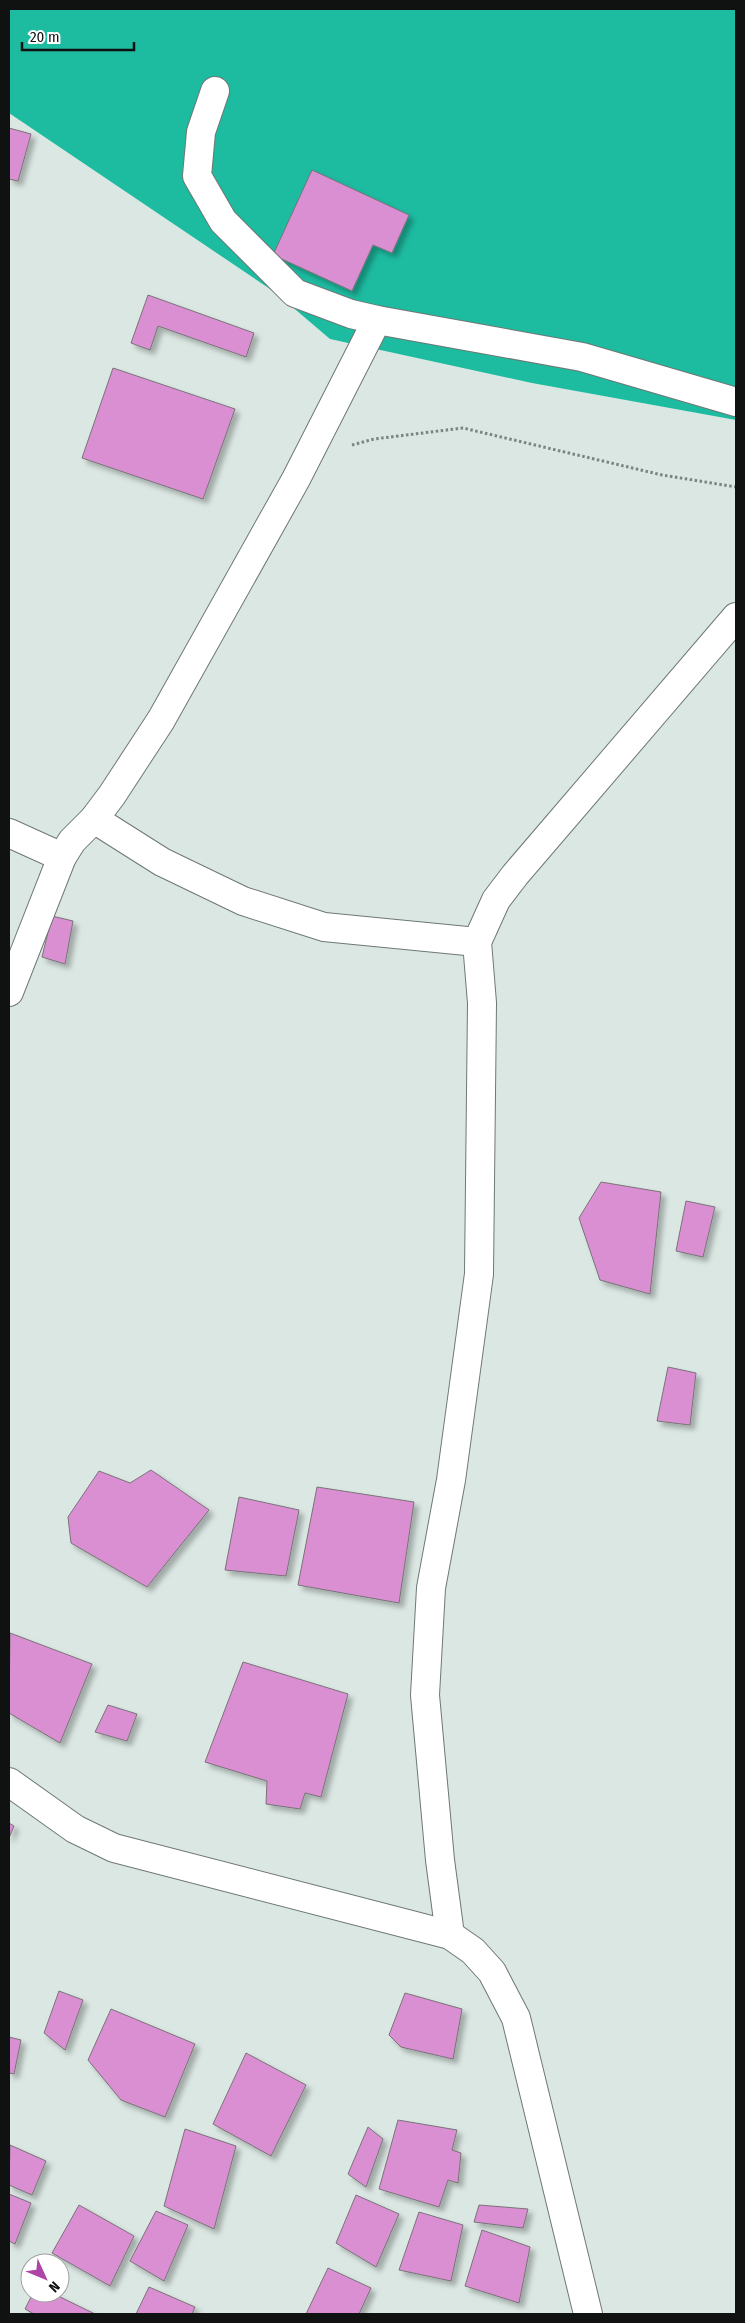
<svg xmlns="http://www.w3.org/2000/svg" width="745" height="2323" viewBox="0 0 745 2323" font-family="'Fira Sans Condensed',sans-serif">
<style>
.forest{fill:#1dbba0}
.building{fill:#db8fd3;stroke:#797278;filter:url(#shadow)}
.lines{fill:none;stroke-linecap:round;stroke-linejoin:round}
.minor-casing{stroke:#6e7875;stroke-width:30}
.path{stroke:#7c8481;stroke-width:3;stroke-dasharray:2.5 2.5;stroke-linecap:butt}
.minor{stroke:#fff;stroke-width:28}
</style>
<defs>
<filter id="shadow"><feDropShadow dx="4.5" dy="4.5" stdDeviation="2.5" flood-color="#0004"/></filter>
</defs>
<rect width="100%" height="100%" fill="#dbe7e3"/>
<path class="forest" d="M9 9H736V420L532 383 330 339 276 293 9 113Z"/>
<g class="building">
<path d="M9 128 31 134 18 181 9 179Z"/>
<path d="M312 170 409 215 392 253 373 245 352 291 273 255Z"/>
<path d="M148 295 254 333 246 357 158 326 150 350 131 343Z"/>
<path d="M113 368 235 409 203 499 82 458Z"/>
<path d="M52 916 73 921 65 964 42 957Z"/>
<path d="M601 1182 661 1192 650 1294 600 1280 579 1218Z"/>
<path d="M686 1201 715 1207 703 1257 676 1251Z"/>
<path d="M668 1367 696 1373 690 1425 657 1421Z"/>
<path d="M151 1470 209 1510 147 1587 71 1543 68 1517 99 1471 130 1483Z"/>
<path d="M317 1487 414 1502 399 1603 298 1585Z"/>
<path d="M239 1497 299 1510 286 1576 225 1570Z"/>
<path d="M10 1633 92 1664 60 1743 9 1713Z"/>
<path d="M243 1662 348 1694 321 1797 305 1793 300 1809 266 1804 267 1781 205 1762Z"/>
<path d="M108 1705 137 1714 127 1741 95 1732Z"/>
<path d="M9 1823 14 1826 9 1838Z"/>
<path d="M59 1991 83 2000 65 2050 44 2033Z"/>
<path d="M405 1993 462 2009 453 2059 401 2047 389 2035Z"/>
<path d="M111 2009 195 2044 165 2117 121 2100 88 2060Z"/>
<path d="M9 2037 21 2040 14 2074 9 2073Z"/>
<path d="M246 2053 306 2085 271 2156 213 2124Z"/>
<path d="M398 2120 457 2130 452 2150 461 2153 458 2183 448 2180 439 2207 379 2189Z"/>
<path d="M368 2127 383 2139 366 2187 348 2174Z"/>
<path d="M185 2129 236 2146 214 2229 164 2206Z"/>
<path d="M10 2145 46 2161 32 2195 9 2185Z"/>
<path d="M9 2194 31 2203 15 2244 9 2241Z"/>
<path d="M356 2195 399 2214 376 2267 336 2243Z"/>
<path d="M79 2205 134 2236 110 2286 52 2253Z"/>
<path d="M479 2205 528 2209 523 2228 474 2222Z"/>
<path d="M156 2211 188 2225 164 2281 130 2261Z"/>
<path d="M419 2212 463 2225 451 2281 399 2270Z"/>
<path d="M482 2230 530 2247 519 2303 465 2286Z"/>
<path d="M328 2268 371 2288 359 2314H306Z"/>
<path d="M149 2287 195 2307 192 2314H136Z"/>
<path d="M33 2293H52L95 2314H34L25 2309Z"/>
</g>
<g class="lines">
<defs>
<g id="minor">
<path d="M215 91 201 132 197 176 223 221 295 293 351 314 377 320 582 357 736 402"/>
<path d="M94 819 162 862 243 901 324 927 477 942"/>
<path d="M9 833 62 857"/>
<path d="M9 992 62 857 72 841 94 819 112 795 161 720 296 479 377 320"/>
<path d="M9 1782 75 1829 114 1848 450 1935 473 1951 492 1972 516 2018 588 2314"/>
<path d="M450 1935 440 1860 425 1695 431 1588 451 1480 479 1274 482 1003 477 942 496 900 515 875 736 617"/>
</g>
</defs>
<use href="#minor" class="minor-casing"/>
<path class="path" d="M352 445 374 439 463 428 662 475 736 487"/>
<use href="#minor" class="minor"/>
</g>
<rect width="745" height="2323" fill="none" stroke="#0f1211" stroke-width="20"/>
<g transform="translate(45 2278) rotate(134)"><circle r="24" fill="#ffffff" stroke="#9fa0a0"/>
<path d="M0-4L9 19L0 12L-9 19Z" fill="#ad44a6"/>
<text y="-8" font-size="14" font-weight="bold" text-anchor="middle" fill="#0f1211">N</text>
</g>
<path d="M22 42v8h112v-8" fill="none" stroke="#0f1211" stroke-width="2.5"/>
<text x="30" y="42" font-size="15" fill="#0f1211" stroke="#ffffff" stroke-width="4" paint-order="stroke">20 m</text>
</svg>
